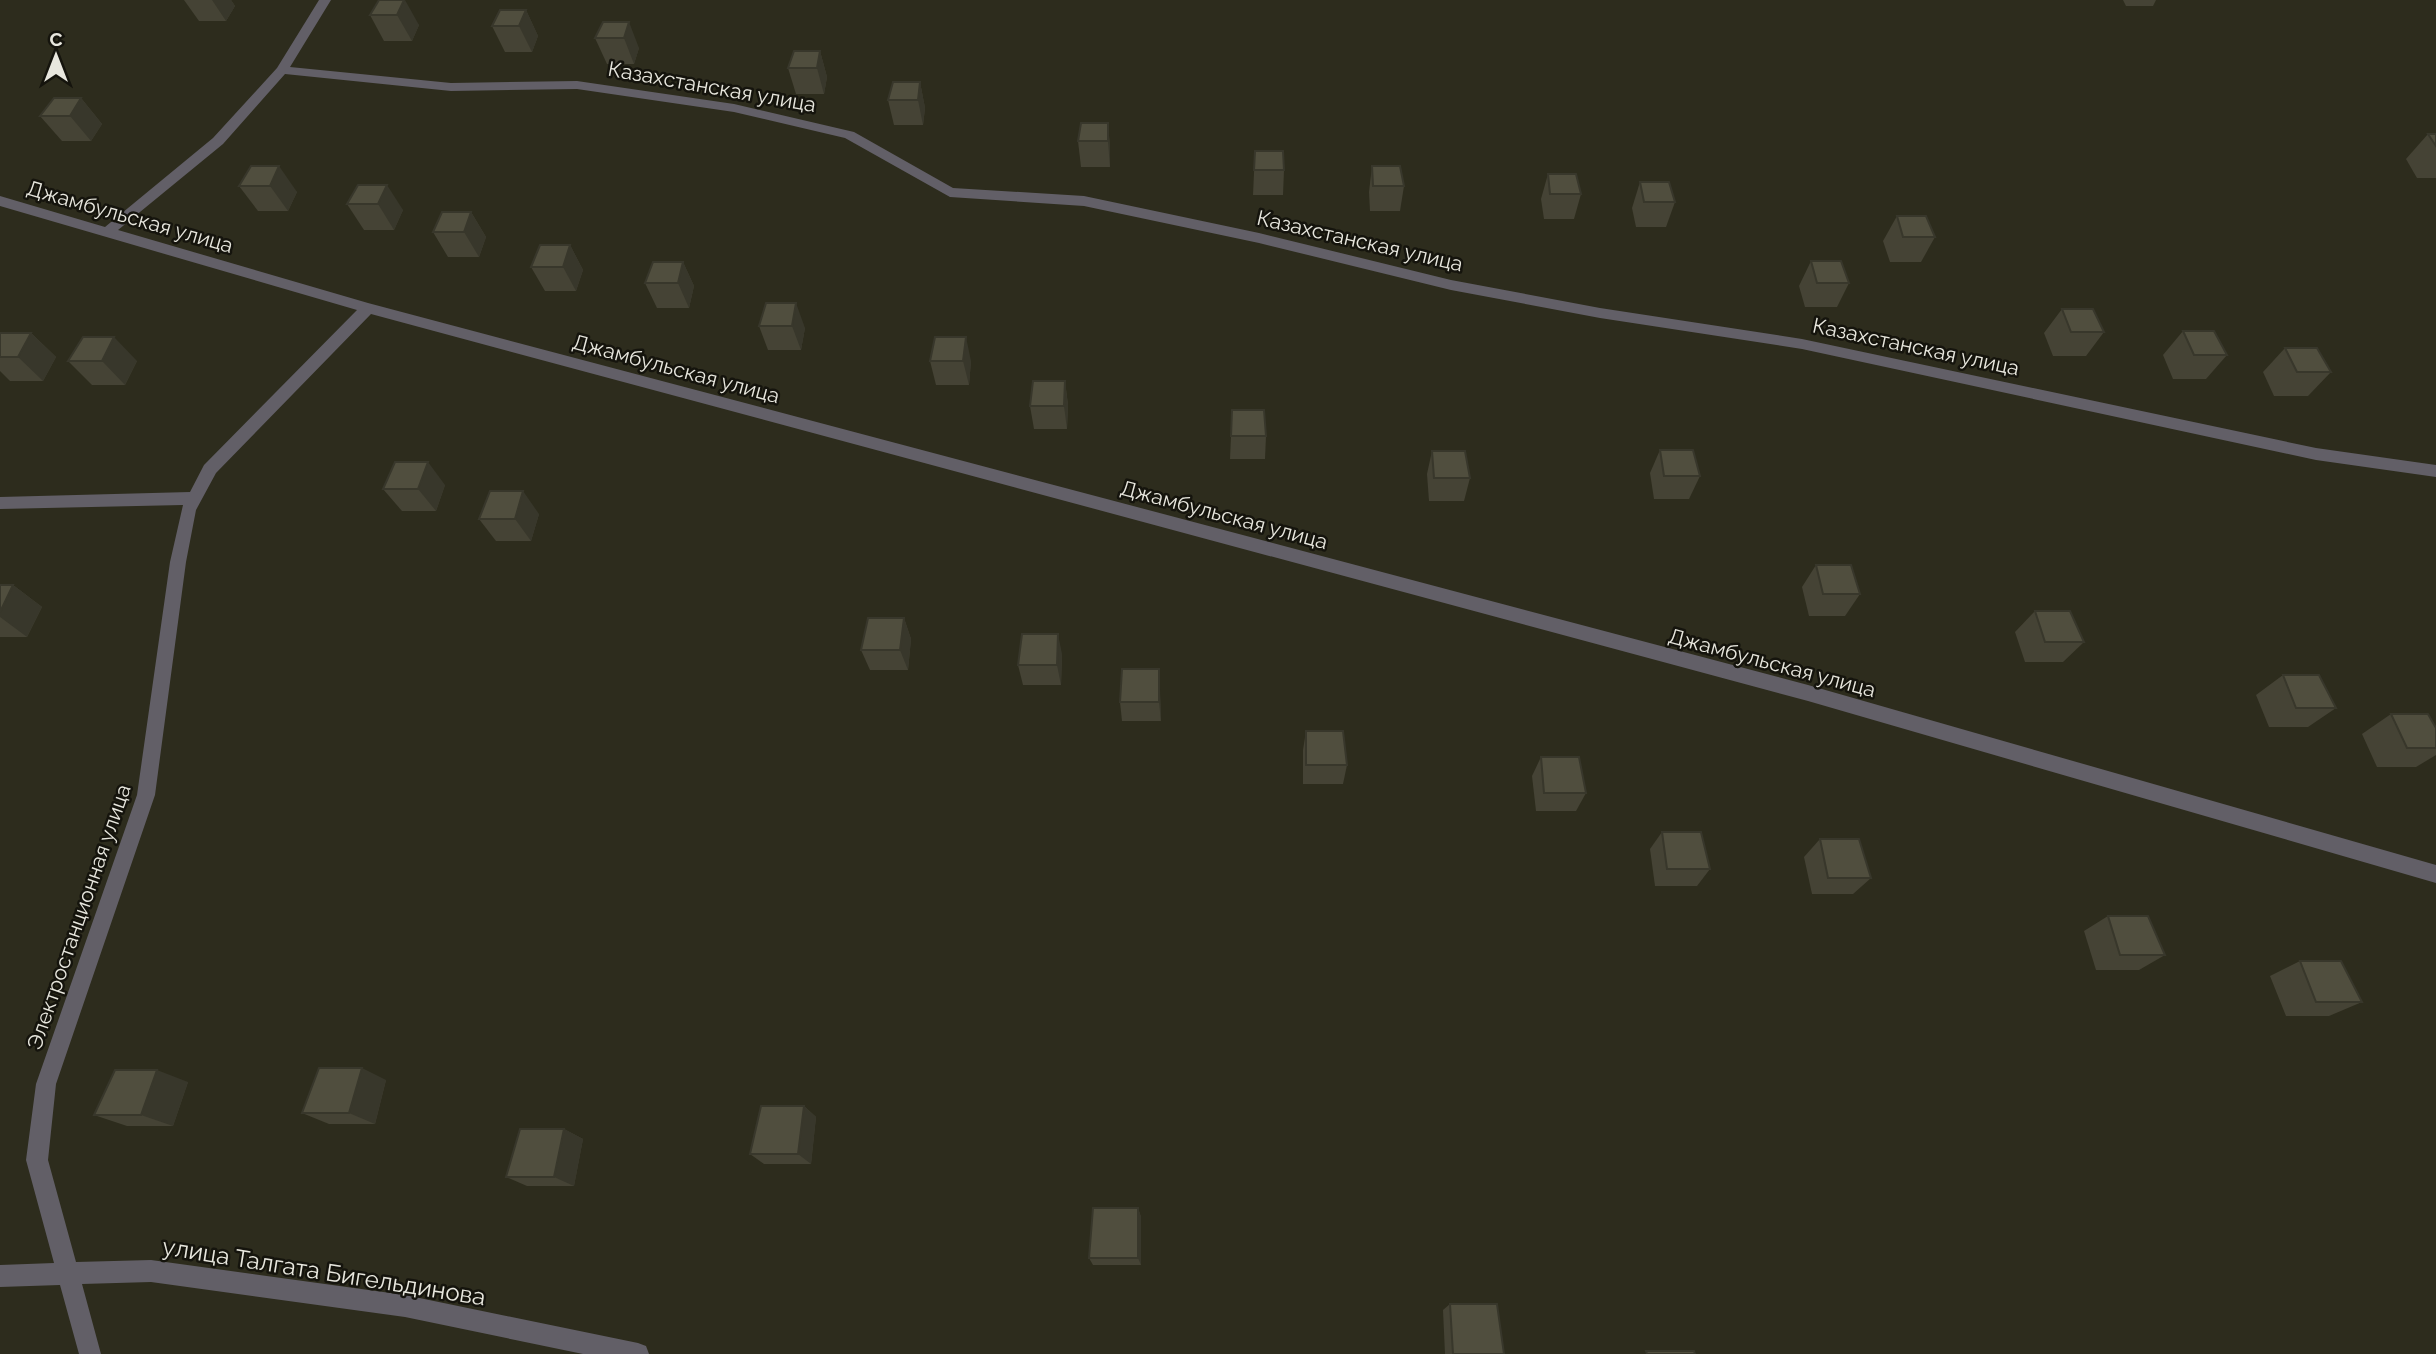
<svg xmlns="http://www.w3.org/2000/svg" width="2436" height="1354" viewBox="0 0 2436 1354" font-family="Raleway,sans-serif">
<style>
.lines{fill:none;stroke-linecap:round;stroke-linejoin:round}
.street{fill:#625f67;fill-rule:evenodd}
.wall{fill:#454335}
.shaded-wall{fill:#38372b}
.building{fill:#504e3e;stroke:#38372b;stroke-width:2}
.labels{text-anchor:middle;stroke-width:5;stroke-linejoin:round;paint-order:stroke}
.street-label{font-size:21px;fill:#e8e7de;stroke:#15140d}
.near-street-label{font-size:24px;fill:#e8e7de;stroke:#15140d}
</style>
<rect width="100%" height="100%" fill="#2d2c1d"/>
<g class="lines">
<path class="street" d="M319 0H331L290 67 451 83 577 81 734 104 854 132 953 188 1084 196 1259 233 1451 280 1600 308 1802 339 2316 448 2436 465V477L2316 460 1802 349 1600 318 1451 290 1259 243 1084 206 950 197 845 138 734 112 577 89 451 91 285 74 223 144 118 230 368 303 1808 685 2436 865V883L1808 701 371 314 216 473 196 510 186 562 155 795 56 1084 48 1160 76 1262 151 1260 405 1295 638 1343 646 1346 649 1354H583L405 1317 151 1282 82 1284 101 1354H79L60 1285 0 1287V1265L54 1263 26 1160 36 1084 137 795 170 562 183 505 0 509V497L190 492 204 465 357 310 0 206V196L105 227 213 138 277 68Z"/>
</g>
<g class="wall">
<path d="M184 0H231L235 6 226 21H199Z"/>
<path d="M379 0 419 25 412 41H384L370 15Z"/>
<path d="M2123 0H2156L2153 6H2126Z"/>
<path d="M526 10 538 36 532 52H505L492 26Z"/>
<path d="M603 22 639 48 634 64H607L595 38Z"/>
<path d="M820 51 827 77 824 94H796L788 68Z"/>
<path d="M920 82 925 108 923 125H894L888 100Z"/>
<path d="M81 98 102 124 91 141H62L40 116Z"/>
<path d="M1108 123 1110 148V167H1081L1078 141Z"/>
<path d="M2428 134H2436V178H2417L2406 159Z"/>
<path d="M1255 151 1284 170 1283 195H1253Z"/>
<path d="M251 166 297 192 288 211H258L239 186Z"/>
<path d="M1372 166 1404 186 1400 211H1370L1369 192Z"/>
<path d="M1548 174 1581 194 1574 219H1544L1541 199Z"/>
<path d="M1640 182 1675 202 1666 227H1636L1632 208Z"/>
<path d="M358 185 403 210 394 230H364L347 204Z"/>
<path d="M471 212 486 237 479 257H448L433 232Z"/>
<path d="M1897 216 1935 237 1921 262H1890L1883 241Z"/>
<path d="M570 245 583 270 576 291H545L531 267Z"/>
<path d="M1811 261 1849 283 1837 307H1805L1799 286Z"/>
<path d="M683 262 694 286 689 308H657L645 283Z"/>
<path d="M766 303 805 328 801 350H768L759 326Z"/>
<path d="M2062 309 2104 332 2086 356H2053L2044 333Z"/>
<path d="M2183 331 2227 355 2206 379H2173L2163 355Z"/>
<path d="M0 333H31L56 357 43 381H10L0 371Z"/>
<path d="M2285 348 2331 372 2308 396H2274L2263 372Z"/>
<path d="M68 361H137L125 385H92Z"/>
<path d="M930 361H971L969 385H936Z"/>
<path d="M1065 381 1068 405 1067 429H1034L1030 406Z"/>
<path d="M1231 436H1266L1265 459H1230Z"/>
<path d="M1660 450 1700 476 1689 499H1654L1650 473Z"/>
<path d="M1432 451 1470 478 1464 501H1429L1427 474Z"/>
<path d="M445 485 436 511H402L383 489Z"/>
<path d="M539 514 531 541H496L479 519Z"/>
<path d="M1816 565 1860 594 1845 616H1809L1802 587Z"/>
<path d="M0 585H13L42 607 27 637H0Z"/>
<path d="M2035 611 2084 642 2063 662H2025L2015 632Z"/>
<path d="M904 618 911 639 908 670H870L861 650Z"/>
<path d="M1062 654 1061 685H1023L1018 665Z"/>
<path d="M1159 669 1161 721H1122L1120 702Z"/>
<path d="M2283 675 2336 708 2308 727H2269L2256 695Z"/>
<path d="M2391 714 2436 728V755L2416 767H2377L2362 734Z"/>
<path d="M1306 731 1347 765 1343 784H1303V750Z"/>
<path d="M1541 757 1586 793 1576 811H1536L1532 776Z"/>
<path d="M1662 832 1710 869 1697 886H1655L1650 849Z"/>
<path d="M1820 839 1871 878 1853 894H1812L1804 857Z"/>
<path d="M2108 916 2165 955 2139 970H2096L2084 931Z"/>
<path d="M2300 961 2362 1002 2329 1016H2286L2270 976Z"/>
<path d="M386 1080 375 1124H329L302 1113Z"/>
<path d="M188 1082 173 1126H127L94 1115Z"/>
<path d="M804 1106 816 1117 811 1164H764L750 1154Z"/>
<path d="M564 1129 583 1139 574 1186H527L506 1177Z"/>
<path d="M1138 1208 1141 1217V1265H1093L1089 1258Z"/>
<path d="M1450 1304 1504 1354H1445L1443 1310Z"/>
</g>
<g class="shaded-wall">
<path d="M212 0H231L235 6 226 21Z"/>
<path d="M405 0 419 25 412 41 397 15Z"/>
<path d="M526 10 538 36 532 52 519 26Z"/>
<path d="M629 22 639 48 634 64 624 38Z"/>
<path d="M820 51 827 77 824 94 817 68Z"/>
<path d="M920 82 925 108 923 125 918 100Z"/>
<path d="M81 98 102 124 91 141 70 116Z"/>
<path d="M1108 123 1110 148V167L1108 141Z"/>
<path d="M279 166 297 192 288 211 270 186Z"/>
<path d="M387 185 403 210 394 230 378 204Z"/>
<path d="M471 212 486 237 479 257 464 232Z"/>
<path d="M570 245 583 270 576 291 563 267Z"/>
<path d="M683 262 694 286 689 308 678 283Z"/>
<path d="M796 303 805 328 801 350 792 326Z"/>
<path d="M31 333 56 357 43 381 18 357Z"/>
<path d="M114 337 137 361 125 385 102 361Z"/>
<path d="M966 337 971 361 969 385 963 361Z"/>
<path d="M1065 381 1068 405 1067 429 1064 406Z"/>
<path d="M428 462 445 485 436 511 418 489Z"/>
<path d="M523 491 539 514 531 541 515 519Z"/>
<path d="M13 585 42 607 27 637 0 617V612Z"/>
<path d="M904 618 911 639 908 670 900 650Z"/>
<path d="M1058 634 1062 654 1061 685 1057 665Z"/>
<path d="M1159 669 1160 689 1161 721 1159 702Z"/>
<path d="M362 1068 386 1080 375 1124 349 1113Z"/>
<path d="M157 1070 188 1082 173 1126 141 1115Z"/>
<path d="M804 1106 816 1117 811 1164 798 1154Z"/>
<path d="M564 1129 583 1139 574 1186 554 1177Z"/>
<path d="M1138 1208 1141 1217V1265L1138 1258Z"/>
</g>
<g class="building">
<path d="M379 0H404L397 15H370Z"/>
<path d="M500 10H526L519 26H492Z"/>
<path d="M603 22H629L624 38H595Z"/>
<path d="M794 51H820L817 68H788Z"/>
<path d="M893 82H920L918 100H888Z"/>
<path d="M54 98H81L70 116H40Z"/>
<path d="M1081 123H1108V141H1078Z"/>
<path d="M2428 134H2436V146Z"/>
<path d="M1255 151H1283L1284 170H1254Z"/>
<path d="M251 166H279L270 186H239Z"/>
<path d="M1372 166H1400L1404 186H1373Z"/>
<path d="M1548 174H1576L1581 194H1550Z"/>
<path d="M1640 182H1669L1675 202H1644Z"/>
<path d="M358 185H387L378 204H347Z"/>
<path d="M442 212H471L464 232H433Z"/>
<path d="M1897 216H1926L1935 237H1903Z"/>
<path d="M540 245H570L563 267H531Z"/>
<path d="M1811 261H1841L1849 283H1817Z"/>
<path d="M653 262H683L678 283H645Z"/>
<path d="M766 303H796L792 326H759Z"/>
<path d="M2062 309H2093L2104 332H2071Z"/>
<path d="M2183 331H2214L2227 355H2194Z"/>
<path d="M0 333H31L18 357H0Z"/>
<path d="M83 337H114L102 361H68Z"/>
<path d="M935 337H966L963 361H930Z"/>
<path d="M2285 348H2317L2331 372H2297Z"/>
<path d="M1033 381H1065L1064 406H1030Z"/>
<path d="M1232 410H1264L1266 436H1231Z"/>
<path d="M1660 450H1693L1700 476H1664Z"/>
<path d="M1432 451H1465L1470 478H1434Z"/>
<path d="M395 462H428L418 489H383Z"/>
<path d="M490 491H523L515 519H479Z"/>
<path d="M1816 565H1851L1860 594H1823Z"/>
<path d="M0 585H13L0 612Z"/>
<path d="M2035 611H2070L2084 642H2045Z"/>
<path d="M868 618H904L900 650H861Z"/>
<path d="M1022 634H1058L1057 665H1018Z"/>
<path d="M1122 669H1159V702H1120Z"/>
<path d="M2283 675H2319L2336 708H2296Z"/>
<path d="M2391 714H2428L2436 728V748H2407Z"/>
<path d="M1306 731H1343L1347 765H1306Z"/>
<path d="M1541 757H1579L1586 793H1544Z"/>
<path d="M1662 832H1701L1710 869H1667Z"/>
<path d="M1820 839H1859L1871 878H1828Z"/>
<path d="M2108 916H2148L2165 955H2120Z"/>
<path d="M2300 961H2341L2362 1002H2316Z"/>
<path d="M319 1068H362L349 1113H302Z"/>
<path d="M115 1070H157L141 1115H94Z"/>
<path d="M761 1106H804L798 1154H750Z"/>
<path d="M520 1129H564L554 1177H506Z"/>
<path d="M1093 1208H1138V1258H1089Z"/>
<path d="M1450 1304H1497L1504 1354H1453Z"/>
<path d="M1646 1351H1694L1695 1354H1647Z"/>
</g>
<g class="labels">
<g class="street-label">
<text transform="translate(712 87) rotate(10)" y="7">Казахстанская улица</text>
<text transform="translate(130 217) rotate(16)" y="7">Джамбульская улица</text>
<text transform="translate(1360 241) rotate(13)" y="7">Казахстанская улица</text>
<text transform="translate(1916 347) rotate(12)" y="7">Казахстанская улица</text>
<text transform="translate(676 369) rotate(15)" y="7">Джамбульская улица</text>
<text transform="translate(1224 515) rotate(15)" y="7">Джамбульская улица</text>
<text transform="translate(1772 663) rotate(15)" y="7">Джамбульская улица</text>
<text transform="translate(79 917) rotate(-71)" y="7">Электростанционная улица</text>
</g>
<g class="near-street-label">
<text transform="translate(324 1272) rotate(9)" y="8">улица Талгата Бигельдинова</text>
</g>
</g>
<g transform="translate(56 56)" stroke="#15140d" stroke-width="5" paint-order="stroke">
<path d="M0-5L12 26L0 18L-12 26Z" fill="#e8e7de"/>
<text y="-10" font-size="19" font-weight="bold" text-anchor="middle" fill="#e8e7de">С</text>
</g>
</svg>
